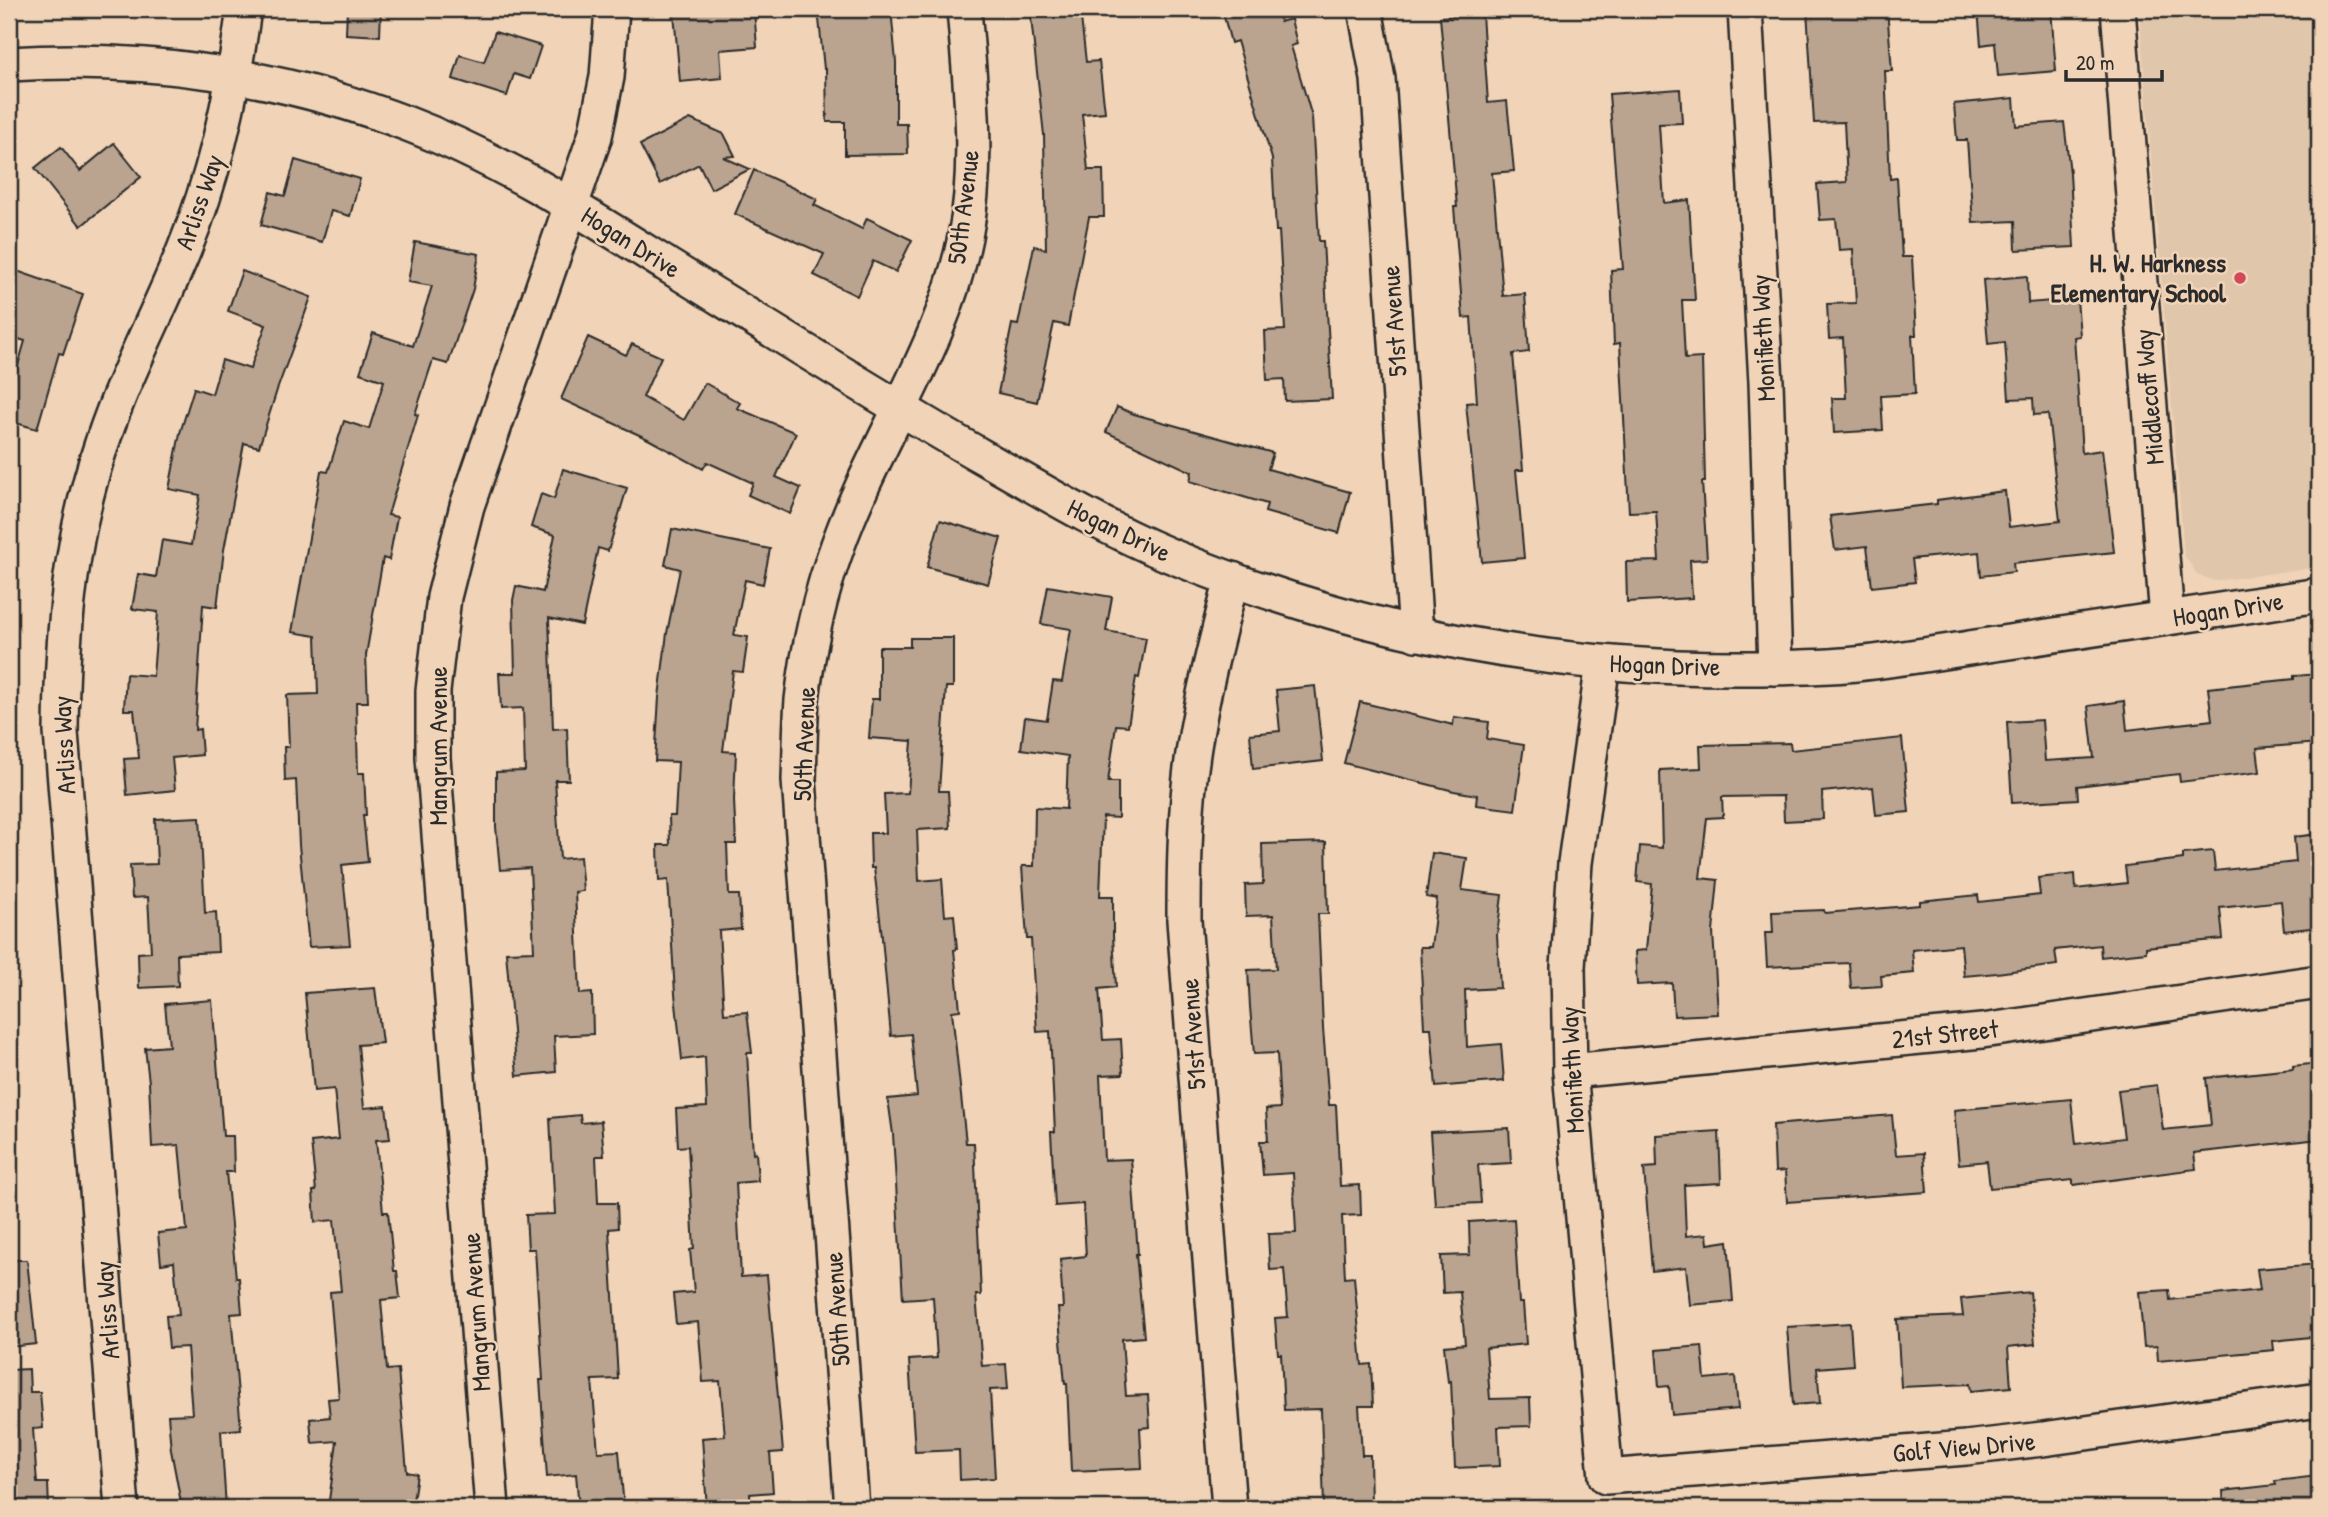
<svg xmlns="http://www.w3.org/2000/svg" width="2328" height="1517" viewBox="0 0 2328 1517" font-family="'Patrick Hand',sans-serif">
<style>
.built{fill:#e0c6ab}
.building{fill:#baa490;stroke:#2b2b2b;stroke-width:2}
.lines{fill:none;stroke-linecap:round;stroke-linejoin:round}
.minor-casing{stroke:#2b2b2b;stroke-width:38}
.minor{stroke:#f1d4b7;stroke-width:33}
.poi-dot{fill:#d1495b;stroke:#f1d4b7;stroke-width:2.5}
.labels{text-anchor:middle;stroke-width:5;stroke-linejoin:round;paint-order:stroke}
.street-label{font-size:26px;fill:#2b2b2b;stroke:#f1d4b7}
.poi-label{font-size:26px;font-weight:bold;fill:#2b2b2b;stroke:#f1d4b7;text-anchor:end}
</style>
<rect width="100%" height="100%" fill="#f1d4b7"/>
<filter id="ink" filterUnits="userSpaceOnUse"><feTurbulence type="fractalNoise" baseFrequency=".0143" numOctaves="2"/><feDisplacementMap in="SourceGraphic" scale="14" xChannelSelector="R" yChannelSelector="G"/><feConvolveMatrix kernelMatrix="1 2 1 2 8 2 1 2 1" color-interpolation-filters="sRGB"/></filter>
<g filter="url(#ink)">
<path class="built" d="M2139 9H2319V567L2214 581 2197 574 2184 555Z"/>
<g class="building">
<path d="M347 9H381L380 36 346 34Z"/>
<path d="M718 9H754L757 47 720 50 722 78 680 82 674 13Z"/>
<path d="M818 9H891L896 62V124H907L908 154 845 155V122H827L826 69H824Z"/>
<path d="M1030 9H1080L1086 62 1099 61 1105 112 1082 114 1088 170H1103L1104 217H1089L1068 326 1054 323 1037 402 998 393 1012 324 1018 325 1034 246 1046 249 1044 135Z"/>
<path d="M1222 9H1277L1280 22 1291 19 1297 44 1291 46 1312 117 1319 241H1323L1332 399 1285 401 1284 379 1267 380 1265 331 1285 330 1279 231H1276L1272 159 1237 41 1231 43Z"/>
<path d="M1807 9H1887L1892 71H1885L1890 179 1897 178 1902 257H1912L1916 335H1912L1915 394 1881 396 1883 430 1834 433 1832 398H1846L1843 338 1829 339 1827 304 1856 303 1853 249 1839 250 1836 219 1820 220 1817 184 1847 182 1844 122 1814 123Z"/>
<path d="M1978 9H2051L2056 71 1998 76 1995 43 1981 45Z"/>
<path d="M1482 14 1488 103 1507 101 1514 171 1492 173 1503 296 1525 294 1529 352 1513 354 1523 470H1516L1524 558 1482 562 1466 403 1477 402 1471 317 1463 318 1454 207H1457L1440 17Z"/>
<path d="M495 32 541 46 530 79 514 74 507 96 453 79 460 55 484 62Z"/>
<path d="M1680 89 1682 123 1659 124 1664 203 1689 200 1695 300H1682L1685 359 1702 358 1705 482H1702L1707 559 1690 560 1692 598 1627 602 1626 562 1659 561 1656 511 1629 512 1620 343 1614 344 1611 270 1623 269 1609 94Z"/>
<path d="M2014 98 2016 126 2064 122 2070 173 2074 247 2016 250 2015 221 1973 223 1967 140H1957L1954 104Z"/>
<path d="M690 119 724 134 735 156 723 157 750 169 711 189 699 164 660 184 640 145Z"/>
<path d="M114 143 141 177 81 226 35 168 61 147 80 171Z"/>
<path d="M295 160 360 179 350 216 331 211 322 242 261 225 270 192 285 196Z"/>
<path d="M754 170 817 199 814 205 862 229 867 218 912 240 896 272 873 261 857 296 814 275 824 254 735 214Z"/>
<path d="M415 242 479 254 473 289 448 364 433 360 415 414 418 415 388 515 397 517 389 560 383 558 366 655 368 702H356L358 773H364L366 815H363L368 862 342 865 350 945 309 947 299 845 296 780 285 781 284 747H289L287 695 318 694 316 636 292 632 321 471 328 472 344 421 369 429 384 381 360 373 373 333 413 346 432 286 408 282Z"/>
<path d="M14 270 83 294 63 354 59 353 37 429 9 421V397L25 341 9 336V284Z"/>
<path d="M242 271 311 297 277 390 259 447 244 443 224 550 217 607 203 605 195 730 200 729 202 755 172 758 175 790 127 795 124 759 139 758 134 710H124L126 674 153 676 158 612 132 609 138 574 156 577 162 540 191 545 200 495 169 489 180 433 194 388 212 394 222 360 250 369 266 325 228 311Z"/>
<path d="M2027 276 2028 303 2077 299 2080 336 2074 337 2082 453 2102 450 2114 552 2013 563 2014 572 1981 576 1979 552 1912 559 1915 582 1872 587 1867 546 1835 550 1830 516 1937 504V500L2005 491 2009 527 2060 521 2048 414 2034 415 2033 398 2009 399 2005 342 1988 344 1983 280Z"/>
<path d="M588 337 626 355 632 344 661 357 643 397 684 420 705 383 740 403 737 408 796 433 776 477 801 488 790 514 748 495 753 483 707 462 703 469 648 439 561 399Z"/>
<path d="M1117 407 1134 414 1273 453 1268 469 1350 492 1339 533 1265 512 1267 504 1190 481 1192 472 1106 432Z"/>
<path d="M563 469 627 488 608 551 598 548 582 625 549 618 553 729 567 728 569 780H555L560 859 580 857 583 891 575 892 580 994 592 993 593 1034 554 1036 556 1072 517 1076 506 952 534 951 530 868 500 870 496 827V772L525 771 523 708 501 709 499 673H515L513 600 516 586 543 592 555 535 531 527 541 494 554 499Z"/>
<path d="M940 520 1001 538 988 584 927 567Z"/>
<path d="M672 529 770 549 763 584 745 580 734 635 748 637 743 672 733 671 723 751 736 752 734 800 736 844H727L729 895H739L741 929 719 931 724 1014 747 1012 752 1053H747L753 1154 756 1153 758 1181 736 1183 741 1277 767 1275 783 1452 770 1453 773 1492 750 1494 751 1508H707L702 1438 725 1436 720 1381 703 1382 698 1322 676 1324 673 1294 694 1292 690 1250 694 1249 688 1146 678 1147 676 1109 707 1107 705 1057 682 1060 675 994 668 880 659 881 658 845H670L669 816H675L678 762 655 761 659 697 667 633 680 569 665 565Z"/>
<path d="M1048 586 1112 597 1106 631 1146 638 1139 678 1136 677 1128 726 1116 725 1108 782H1118V818L1103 817 1100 896H1113V936L1116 987 1099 989 1103 1040 1121 1039 1123 1074 1100 1075 1104 1160 1131 1159 1138 1254H1136L1144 1337 1122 1339 1126 1396 1148 1395 1150 1427 1140 1428 1142 1468 1071 1471 1067 1384H1065L1058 1308H1063L1060 1259 1086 1256 1083 1204 1055 1206 1051 1132H1055L1050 1031 1037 1032 1031 939H1027L1022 866H1034L1035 807 1066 809 1068 756 1021 749 1025 717 1047 720 1053 681 1062 682 1071 629 1041 624Z"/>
<path d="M910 638H953V687H946L939 791H948L950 828 917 830 919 881 942 879 945 916 954 915 957 949 954 950 960 1010 952 1011 966 1143H974L981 1295H976L982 1366 1006 1364 1008 1389 990 1390 995 1478 960 1480 959 1450 915 1452 909 1360 937 1358 933 1297 903 1299 893 1134 888 1099 917 1096 911 1034 891 1036 881 927 874 868H871L870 833H886L884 794 908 793 912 741 869 738 872 699H879V647H910Z"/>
<path d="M2319 674V743L2257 748 2260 772 2180 782 2179 774 2077 786 2078 799 2012 803 2007 722 2042 720 2045 761 2094 758 2088 706 2124 701 2127 730 2212 720 2208 688 2294 679V676Z"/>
<path d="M1315 686 1323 761 1253 769 1250 734 1280 731 1276 690Z"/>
<path d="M1360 702 1453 725 1454 717 1489 722 1487 739 1524 745 1515 810 1476 805 1477 795 1454 791 1344 763Z"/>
<path d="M1902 738 1909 812 1876 815 1873 787 1822 792 1823 819 1784 821 1783 796 1722 797 1723 817 1707 818 1700 878 1718 880 1713 932 1718 1014 1674 1016 1672 983 1637 985 1635 951 1646 950 1652 884 1637 882 1640 846 1662 848 1660 770 1701 768 1700 745 1790 743 1791 750Z"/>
<path d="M200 817 205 913 216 912 218 952 177 954 178 986 139 988 138 953 151 952 148 897 132 898 130 865 157 864 155 819Z"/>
<path d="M2319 834V927L2284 931 2281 901 2220 908 2223 939 2146 947V952L2101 957 2100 945 2055 950 2057 965 1997 973 1964 976 1961 945 1912 950 1914 973 1881 976 1882 986 1851 988 1849 963 1767 967 1765 933H1773L1772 912 1824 910 1825 913 1920 905V901L1978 895 1979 902 2040 895 2038 878 2075 874 2076 889 2127 883 2125 866 2183 859V854L2213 851 2215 871 2296 862 2294 837Z"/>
<path d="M1326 842 1328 914H1318L1323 1028 1329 1105H1336L1340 1186 1360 1185 1361 1215 1342 1216 1345 1278 1354 1277 1362 1365 1371 1364 1373 1406H1359L1362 1455H1370L1371 1508H1324L1321 1409 1284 1410 1281 1354H1278L1275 1318 1288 1317 1284 1269 1270 1270 1268 1234 1296 1233 1293 1173 1263 1175 1260 1141H1268L1266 1109 1280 1108 1277 1053 1254 1054 1250 1007 1248 970 1276 969 1273 915 1246 916 1245 885 1263 884 1262 844Z"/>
<path d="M1432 853 1467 858 1462 890 1502 895 1497 935 1500 988 1465 990 1467 1047 1501 1044 1504 1081 1436 1087 1431 1028H1424L1420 947H1431L1437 899 1426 897Z"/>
<path d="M375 988 382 1043 358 1045 364 1108 386 1106 390 1139 376 1140 383 1212H388L394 1271H397L400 1298 381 1300 387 1370 398 1369 407 1472 417 1474 412 1508H328L337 1441 312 1443 310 1419 330 1417 328 1399 339 1398 330 1292 341 1291 334 1220 315 1222 313 1191H316L311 1142 339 1139 334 1089 314 1091 305 993Z"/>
<path d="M212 1000 223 1136H233L234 1172H226L236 1278H239L242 1313 231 1314 241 1429 221 1431 226 1508H182L171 1450 168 1415 192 1414 187 1347 169 1348 166 1316 179 1315 174 1262 161 1264 158 1233 187 1230 179 1145 152 1147 149 1082 145 1048 169 1046 165 1004Z"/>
<path d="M2319 1063V1139L2194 1153 2196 1169 2073 1185V1180L1990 1188 1987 1161 1959 1164 1954 1110 2071 1099 2076 1144 2124 1138 2118 1090 2157 1085 2163 1130 2211 1125 2206 1078 2293 1069V1066Z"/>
<path d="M580 1115 581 1123 601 1121 604 1156H596L598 1203H617L618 1228 609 1229 618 1379 592 1380 598 1452 619 1451 624 1508H579L576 1474 547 1477 540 1380H543L535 1249H528L526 1215 555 1214 550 1118Z"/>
<path d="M1892 1115 1896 1155 1924 1153 1927 1192 1787 1202 1785 1171 1775 1172 1773 1125Z"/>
<path d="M1509 1128 1511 1163 1478 1165 1481 1203 1435 1205 1430 1132Z"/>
<path d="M1719 1131 1721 1183 1684 1185 1686 1236 1707 1234 1708 1244 1728 1241 1733 1301 1690 1305 1686 1267 1652 1271 1644 1168 1657 1167 1656 1135Z"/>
<path d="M1514 1219 1519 1303H1523L1526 1344 1486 1348 1490 1399 1530 1398 1531 1426 1498 1427 1500 1466 1455 1468 1451 1381 1448 1382 1444 1346 1465 1344 1460 1292 1443 1293 1441 1256 1470 1255 1469 1222Z"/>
<path d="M9 1260H27L36 1344 9 1347Z"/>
<path d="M2319 1264V1336L2273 1341 2274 1350 2158 1361 2157 1346 2144 1347 2139 1292 2169 1290 2170 1300 2260 1290 2257 1269Z"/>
<path d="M2030 1292 2035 1344 2008 1347 2011 1387 1971 1391 1970 1384 1901 1387 1897 1319 1963 1316 1961 1299Z"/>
<path d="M1850 1323 1853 1365 1817 1368 1820 1403 1793 1405 1787 1327Z"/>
<path d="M1702 1346 1705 1379 1735 1376 1738 1409 1672 1415 1669 1386 1659 1387 1656 1350Z"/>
<path d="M29 1369 30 1392H40L43 1428 33 1429 37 1483H48L49 1508H9V1370Z"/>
<path d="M2317 1476 2319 1508H2224L2223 1491 2276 1485 2275 1481Z"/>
</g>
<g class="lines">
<defs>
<g id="minor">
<path d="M1365 9 1378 79 1416 634"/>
<path d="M1745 9 1766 382 1775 668"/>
<path d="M2118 9 2167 618"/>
<path d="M9 64C144 55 281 75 408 124 500 159 584 213 667 265 772 330 876 396 983 457 1044 492 1104 528 1169 555 1349 629 1537 668 1733 668 1774 668 1815 668 1856 664 1905 659 1954 650 2002 643 2108 627 2214 611 2319 595"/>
<path d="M1603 663 1575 863 1568 967 1570 1071 1606 1477 1966 1448 2043 1439 2319 1400"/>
<path d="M1570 1071 1982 1031 2319 982"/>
<path d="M122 1508 61 732C62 631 70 536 103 440 125 374 158 314 184 250 216 173 233 91 244 9"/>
<path d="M492 1508 433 758V691L444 597 467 506 595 136 607 77 612 9"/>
<path d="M852 1508 799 780C800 754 800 726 802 700 808 648 820 594 838 545 876 440 943 347 965 237 980 162 970 83 964 9"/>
<path d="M1229 1508 1184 920C1184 862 1185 804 1194 747 1203 690 1218 634 1232 579"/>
</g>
</defs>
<use href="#minor" class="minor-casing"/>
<use href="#minor" class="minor"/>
</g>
</g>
<circle class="poi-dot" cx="2240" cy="278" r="7"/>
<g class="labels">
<g class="street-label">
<text transform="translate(199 202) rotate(-71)" y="9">Arliss Way</text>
<text transform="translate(963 207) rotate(-83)" y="9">50th Avenue</text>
<text transform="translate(631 242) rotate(32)" y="9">Hogan Drive</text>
<text transform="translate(1394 321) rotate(-94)" y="9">51st Avenue</text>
<text transform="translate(1763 338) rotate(-93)" y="9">Monifieth Way</text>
<text transform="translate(2149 397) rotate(-95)" y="9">Middlecoff Way</text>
<text transform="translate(1119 530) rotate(26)" y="9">Hogan Drive</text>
<text transform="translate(2228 609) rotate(-9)" y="9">Hogan Drive</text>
<text transform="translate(1665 665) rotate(2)" y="9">Hogan Drive</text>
<text transform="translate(804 744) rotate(-88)" y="9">50th Avenue</text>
<text transform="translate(64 745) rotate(-93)" y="9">Arliss Way</text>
<text transform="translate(438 746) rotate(-90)" y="9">Mangrum Avenue</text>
<text transform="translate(1193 1034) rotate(-94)" y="9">51st Avenue</text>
<text transform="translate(1945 1034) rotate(-6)" y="9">21st Street</text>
<text transform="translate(1572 1070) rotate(-93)" y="9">Monifieth Way</text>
<text transform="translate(837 1309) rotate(-94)" y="9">50th Avenue</text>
<text transform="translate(107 1310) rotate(-94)" y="9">Arliss Way</text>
<text transform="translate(476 1312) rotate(-94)" y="9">Mangrum Avenue</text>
<text transform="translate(1964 1447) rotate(-5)" y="9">Golf View Drive</text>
</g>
<g class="poi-label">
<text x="2226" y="272">H. W. Harkness<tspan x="2226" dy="30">Elementary School</tspan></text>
</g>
</g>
<rect width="2328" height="1517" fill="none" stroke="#f1d4b7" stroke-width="35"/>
<rect x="18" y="18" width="2293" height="1482" fill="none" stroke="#2b2b2b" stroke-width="2.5" filter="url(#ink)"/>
<path d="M2066 70v10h96v-10" fill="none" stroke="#2b2b2b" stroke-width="3.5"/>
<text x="2076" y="70" font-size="21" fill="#2b2b2b" stroke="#f1d4b7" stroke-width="5" paint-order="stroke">20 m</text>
</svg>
